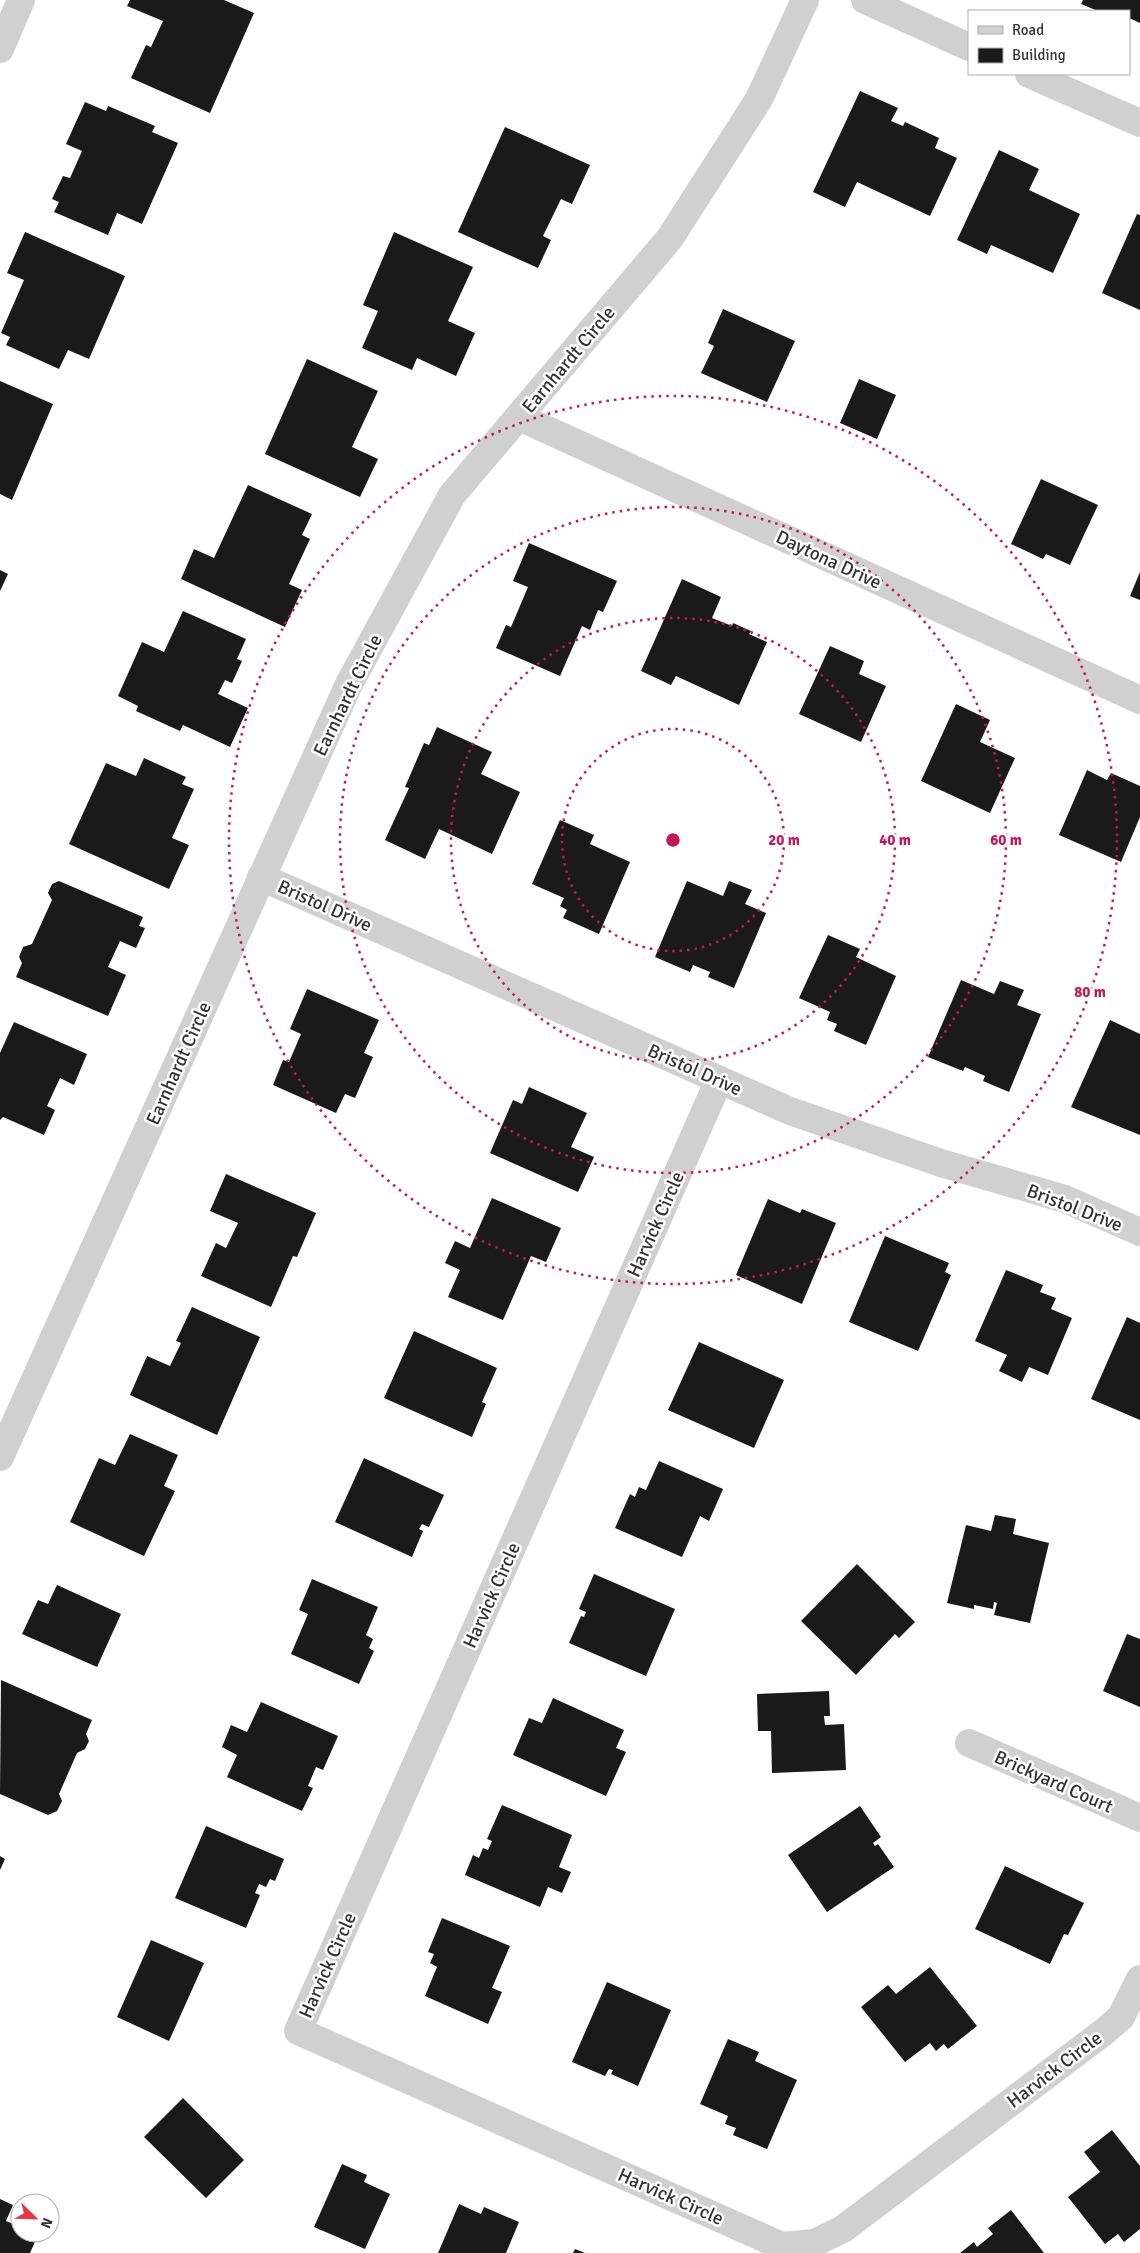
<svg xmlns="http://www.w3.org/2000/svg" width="1140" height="2253" viewBox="0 0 1140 2253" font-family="Signika,sans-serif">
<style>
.building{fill:#1a1a1a}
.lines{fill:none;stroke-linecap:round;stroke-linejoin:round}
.minor{stroke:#d0d0d0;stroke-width:28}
.ring{fill:none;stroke:#c2185b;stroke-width:2.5;stroke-dasharray:2.5 5}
.labels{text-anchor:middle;stroke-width:5;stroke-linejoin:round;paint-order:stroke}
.street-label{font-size:19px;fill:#333;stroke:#fff}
.centre{fill:#c2185b;stroke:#fff;stroke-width:2.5}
.ring-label{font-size:15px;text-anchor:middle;font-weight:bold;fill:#c2185b;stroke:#fff;stroke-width:5;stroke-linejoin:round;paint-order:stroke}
</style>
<rect width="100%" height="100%" fill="#fff"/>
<g class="building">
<path d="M130 0H224L254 13 210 113 131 78 146 45 151 47 163 21 127 6Z"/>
<path d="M1083 0H1140V23L1129 18V11H1098L1081 4Z"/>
<path d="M860 91 898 108 891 121 903 126 905 122 939 138 935 148 957 158 930 216 857 182 845 207 813 192Z"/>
<path d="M85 102 106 111 108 106 155 126 152 132 178 143 142 224 117 213 108 235 54 212 59 202 52 199 63 176 70 178 82 151 66 144Z"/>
<path d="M505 127 590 165 572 204 561 199 543 236 551 240 538 268 458 232Z"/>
<path d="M999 150 1039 169 1029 190 1080 214 1053 273 991 245 987 254 957 240Z"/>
<path d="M1137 214 1140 215V310L1102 293Z"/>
<path d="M25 232 125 276 89 359 68 350 59 369 6 345 10 337 1 333 24 280 7 273Z"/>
<path d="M394 232 473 267 448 321 475 333 456 376 417 358 412 370 362 348 378 311 363 305Z"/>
<path d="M723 309 795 341 767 402 701 373 714 346 708 343Z"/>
<path d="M307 359 378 391 352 447 378 459 360 497 265 454Z"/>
<path d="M859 379 896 395 877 439 840 423Z"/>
<path d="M0 381 53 404 12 500 0 494Z"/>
<path d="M1041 479 1098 505 1070 565 1046 554 1043 559 1011 544Z"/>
<path d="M248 485 312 514 302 535 310 539 289 584 302 590 285 627 181 579 194 549 214 558Z"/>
<path d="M529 543 617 581 603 612 598 610 590 630 582 626 560 676 496 648 506 625 511 627 528 587 513 581Z"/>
<path d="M0 570 8 574 0 591Z"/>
<path d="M1140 572V600L1130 596Z"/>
<path d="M682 579 721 597 712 618 732 626 733 623 751 631 749 634 767 642 739 705 676 676 671 685 641 671Z"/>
<path d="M183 611 246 639 237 659 242 661 232 683 225 680 218 694 248 708 230 747 183 725 180 731 136 711 138 706 118 696 142 642 164 652Z"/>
<path d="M830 646 864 661 859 674 886 686 861 742 799 714Z"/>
<path d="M956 704 990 720 980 742 1015 758 990 813 921 781Z"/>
<path d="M437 727 492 752 481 774 520 792 492 854 439 829 425 859 385 840 409 788 405 787 424 743 429 745Z"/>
<path d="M144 758 186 777 182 784 194 789 172 838 189 845 169 889 69 844 106 763 136 776Z"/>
<path d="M1087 770 1107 780 1111 773 1140 786V817L1121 862 1059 835Z"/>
<path d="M560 820 594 835 590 844 630 862 599 934 563 918 567 910 560 906 564 898 532 884Z"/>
<path d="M59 881 143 917 139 926 145 928 136 948 120 941 108 967 126 975 108 1016 16 977 22 963 19 957 23 947 32 944 52 900 48 893 52 884Z"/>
<path d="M687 881 723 896 729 881 752 890 745 904 766 913 734 988 708 977 710 972 693 965 690 972 655 957Z"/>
<path d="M828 935 860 949 856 957 896 976 866 1045 834 1031 837 1024 827 1020 830 1012 799 998Z"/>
<path d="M961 980 994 994 1000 981 1024 990 1017 1005 1041 1014 1009 1092 983 1081 985 1076 965 1067 963 1071 928 1057Z"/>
<path d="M307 989 379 1020 364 1053 373 1057 355 1098 345 1094 336 1113 273 1085 283 1060 289 1062 301 1034 290 1029Z"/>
<path d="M1110 1020 1140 1034V1135L1071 1107Z"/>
<path d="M14 1022 87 1054 74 1085 60 1078 47 1106 55 1110 44 1135 3 1117 0 1120V1053Z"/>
<path d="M529 1087 587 1113 571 1147 594 1157 578 1192 490 1153 513 1100 522 1104Z"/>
<path d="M226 1174 316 1213 297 1257 293 1256 271 1307 201 1276 216 1243 226 1248 238 1223 210 1211Z"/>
<path d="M492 1198 561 1228 546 1262 531 1256 503 1320 448 1297 460 1270 445 1263 455 1241 470 1248Z"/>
<path d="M768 1199 800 1213 802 1209 836 1223 802 1304 736 1275Z"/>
<path d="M885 1236 949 1263 945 1272 951 1275 918 1351 849 1322Z"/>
<path d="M1006 1270 1043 1285 1040 1292 1056 1298 1051 1309 1072 1318 1048 1375 1029 1367 1022 1382 999 1371 1007 1355 975 1341Z"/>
<path d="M192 1307 260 1337 217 1435 130 1395 147 1356 170 1366 181 1343 176 1341Z"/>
<path d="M1127 1317 1140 1323V1420L1091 1399Z"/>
<path d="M414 1331 497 1368 482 1402 486 1404 472 1437 384 1398Z"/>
<path d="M699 1342 784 1380 754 1448 668 1410Z"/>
<path d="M130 1434 178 1455 164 1486 175 1491 144 1556 70 1522 99 1458 115 1465Z"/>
<path d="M364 1458 444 1495 429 1527 422 1524 419 1529 423 1531 412 1557 335 1522Z"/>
<path d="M659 1461 723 1489 709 1521 700 1516 682 1557 615 1528 630 1494 635 1497 639 1487 646 1490Z"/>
<path d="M995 1515 1016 1519 1013 1534 1049 1543 1030 1623 994 1615 997 1603 994 1602 993 1609 974 1605V1609L947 1603 966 1525 991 1531Z"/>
<path d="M857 1564 915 1622 899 1638 895 1634 856 1675 801 1621Z"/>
<path d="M594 1574 675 1609 646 1676 569 1643 581 1616 584 1617 586 1612 579 1609Z"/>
<path d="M312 1579 378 1607 366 1635 373 1639 369 1648 374 1651 359 1684 291 1654 308 1614 299 1610Z"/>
<path d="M57 1585 121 1614 97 1667 22 1634 38 1600 48 1604Z"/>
<path d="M1127 1634 1140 1639V1707L1103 1691Z"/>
<path d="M1 1680 92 1720 86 1734 89 1741 85 1749 77 1753 59 1794 62 1801 57 1811 48 1815 0 1794Z"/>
<path d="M829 1691 830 1716H824L825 1725 844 1724 846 1770 772 1773 771 1731H758L757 1694Z"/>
<path d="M553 1698 624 1730 616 1748 626 1752 606 1796 513 1755 529 1718 542 1723Z"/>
<path d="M261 1702 338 1736 323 1770 316 1767 308 1786 313 1788 302 1811 227 1777 237 1755 222 1747 231 1725 247 1732Z"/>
<path d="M502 1805 572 1835 559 1867 571 1872 562 1893 548 1887 540 1907 465 1875 473 1855 479 1858 483 1848 488 1850 492 1841 487 1839Z"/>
<path d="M860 1806 881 1837 873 1843 875 1846 878 1844 894 1867 827 1912 788 1855Z"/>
<path d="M206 1826 284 1859 275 1881 270 1879 266 1887 259 1884 255 1893 260 1895 246 1928 175 1898Z"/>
<path d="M0 1856 5 1859 0 1870Z"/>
<path d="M1005 1866 1084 1903 1068 1935 1064 1934 1050 1964 975 1929Z"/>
<path d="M442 1918 510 1946 492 1988 502 1992 488 2024 425 1996 437 1967 430 1963 434 1954 428 1952Z"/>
<path d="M151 1940 204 1963 169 2041 117 2017Z"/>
<path d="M930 1967 977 2026 948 2049 944 2044 936 2051 930 2043 905 2062 861 2007 888 1985 896 1994Z"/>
<path d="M607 1982 671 2010 638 2086 611 2074 613 2070 609 2069 605 2076 572 2062Z"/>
<path d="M728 2039 759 2052 755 2061 797 2080 767 2149 733 2135 736 2128 725 2124 728 2116 700 2104Z"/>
<path d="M183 2098 244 2160 206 2198 144 2137Z"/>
<path d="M1112 2130 1140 2166V2229L1124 2242 1118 2234 1105 2244 1068 2197 1100 2172 1084 2152Z"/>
<path d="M342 2164 367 2175 364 2182 390 2194 365 2249 314 2227Z"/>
<path d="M0 2199 13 2205 6 2221 20 2227V2233L38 2235 30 2253H0Z"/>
<path d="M459 2204 481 2214 484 2207 519 2222 506 2253H438Z"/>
<path d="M1011 2210 1044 2253H960L974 2242 977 2247 993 2234 988 2228Z"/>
<path d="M575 2249 585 2253H573Z"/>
</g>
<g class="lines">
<g class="minor">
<path d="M865 0 969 47"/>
<path d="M0 49 21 0"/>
<path d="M1029 74 1140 123"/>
<path d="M519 417 1140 700"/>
<path d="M261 877 790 1111 941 1163 1065 1199 1140 1232"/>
<path d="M719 1080 298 2031 782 2246 814 2243 843 2229 1105 2031 1121 2017 1140 1979"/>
<path d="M0 1457 349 684 452 495 670 238 759 99 805 0"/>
<path d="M969 1743 1140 1818"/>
</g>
</g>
<g class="ring">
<circle cx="673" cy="840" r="111"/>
<circle cx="673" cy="840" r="222"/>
<circle cx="673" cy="840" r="333"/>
<circle cx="673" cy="840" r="444"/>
</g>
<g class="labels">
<g class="street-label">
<text transform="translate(568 359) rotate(-50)" y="7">Earnhardt Circle</text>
<text transform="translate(829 559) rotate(25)" y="7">Daytona Drive</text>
<text transform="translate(347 695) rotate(-64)" y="7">Earnhardt Circle</text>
<text transform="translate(325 905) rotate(24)" y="7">Bristol Drive</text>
<text transform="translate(178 1063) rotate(-66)" y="7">Earnhardt Circle</text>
<text transform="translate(695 1069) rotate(24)" y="7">Bristol Drive</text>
<text transform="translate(1075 1207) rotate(21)" y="7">Bristol Drive</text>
<text transform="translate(655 1224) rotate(-66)" y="7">Harvick Circle</text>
<text transform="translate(491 1595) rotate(-66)" y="7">Harvick Circle</text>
<text transform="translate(1054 1781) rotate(24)" y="7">Brickyard Court</text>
<text transform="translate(327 1965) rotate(-66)" y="7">Harvick Circle</text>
<text transform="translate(1054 2069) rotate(-37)" y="7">Harvick Circle</text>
<text transform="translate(671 2196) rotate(24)" y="7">Harvick Circle</text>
</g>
</g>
<circle cx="673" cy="840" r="8" class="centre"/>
<g class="ring-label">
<text x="784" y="845">20 m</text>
<text x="895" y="845">40 m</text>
<text x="1006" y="845">60 m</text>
<text x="1090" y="997">80 m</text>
</g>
<rect x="968" y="10" width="162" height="65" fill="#ffffff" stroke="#adadad"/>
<rect x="978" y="26" width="25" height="8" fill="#d0d0d0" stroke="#adadad"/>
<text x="1012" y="35" font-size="15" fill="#333333">Road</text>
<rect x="978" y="48" width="25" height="15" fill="#1a1a1a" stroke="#adadad"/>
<text x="1012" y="60" font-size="15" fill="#333333">Building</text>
<g transform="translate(35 2218) rotate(113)"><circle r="24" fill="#ffffff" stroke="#adadad"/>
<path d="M0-4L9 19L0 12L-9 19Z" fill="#e63946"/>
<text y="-8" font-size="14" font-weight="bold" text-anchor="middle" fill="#333333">N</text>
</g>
</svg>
